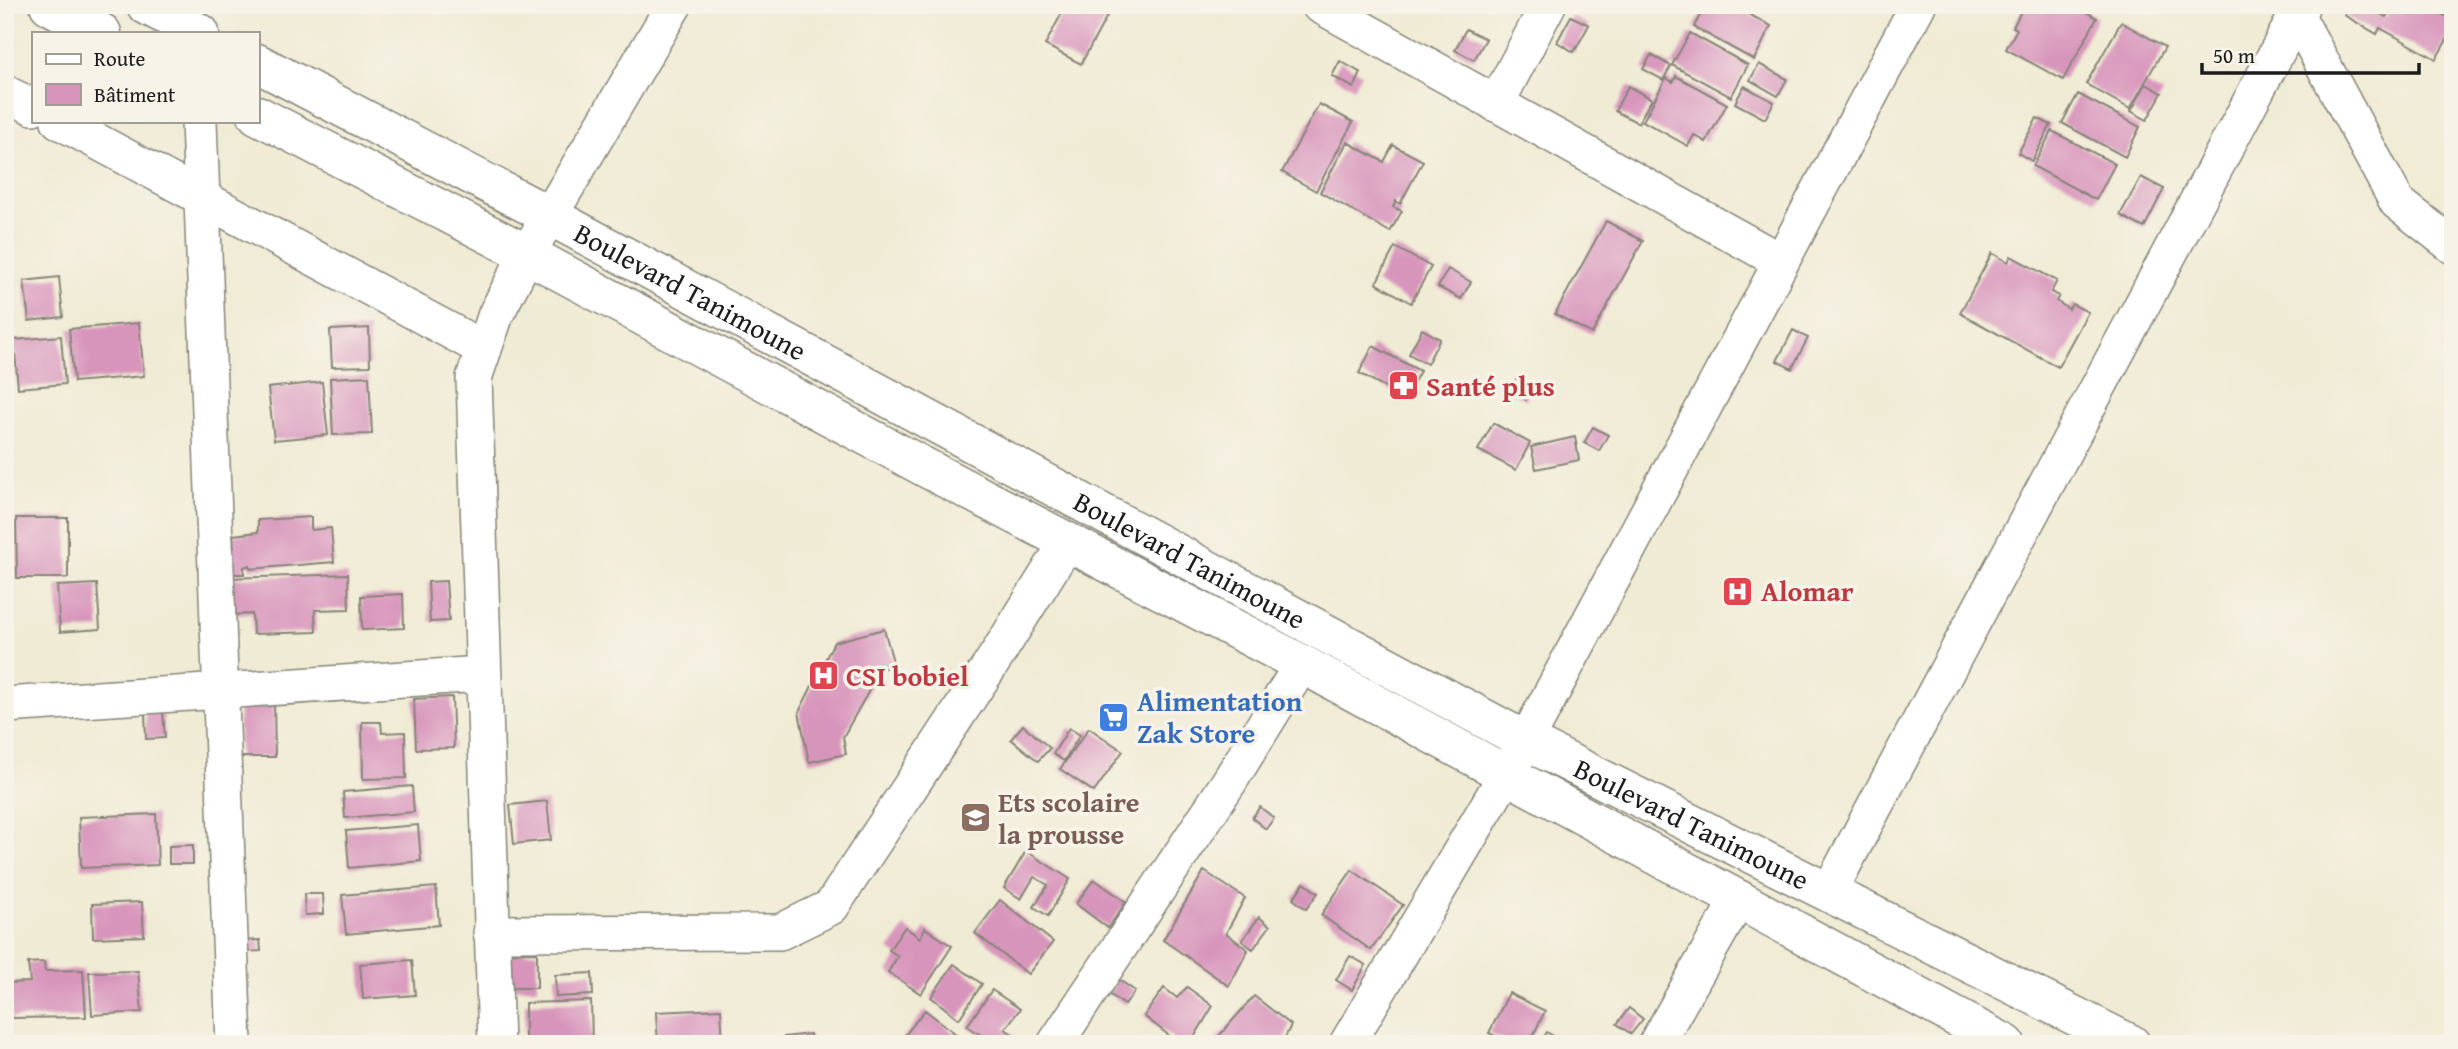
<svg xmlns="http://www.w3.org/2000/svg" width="2458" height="1049" viewBox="0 0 2458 1049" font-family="'Gentium Book Plus',serif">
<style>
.building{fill:#d895bc}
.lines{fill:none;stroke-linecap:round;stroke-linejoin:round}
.street-casing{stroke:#868478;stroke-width:38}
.primary-casing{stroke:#868478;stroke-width:41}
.street{stroke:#fff;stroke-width:35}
.primary{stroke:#fff;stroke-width:38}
.labels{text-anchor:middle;stroke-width:7;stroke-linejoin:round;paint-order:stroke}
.street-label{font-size:28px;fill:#1c1c1c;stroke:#f7f3e8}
.health-label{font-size:28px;font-weight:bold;fill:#be3a42;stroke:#f7f3e8;text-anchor:start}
.shop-label{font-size:28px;font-weight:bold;fill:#366cbe;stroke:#f7f3e8;text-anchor:start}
.education-label{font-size:28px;font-weight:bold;fill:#785e54;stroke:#f7f3e8;text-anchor:start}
</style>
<rect width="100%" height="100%" fill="#f7f3e8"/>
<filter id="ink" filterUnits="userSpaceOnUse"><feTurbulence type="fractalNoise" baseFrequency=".0143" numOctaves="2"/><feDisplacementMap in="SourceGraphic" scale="14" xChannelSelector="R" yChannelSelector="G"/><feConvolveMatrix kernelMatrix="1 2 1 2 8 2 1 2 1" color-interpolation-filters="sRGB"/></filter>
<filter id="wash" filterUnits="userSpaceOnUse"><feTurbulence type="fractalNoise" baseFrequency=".00686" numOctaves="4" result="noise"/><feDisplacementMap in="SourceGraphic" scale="28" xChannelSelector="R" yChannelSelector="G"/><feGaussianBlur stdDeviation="1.57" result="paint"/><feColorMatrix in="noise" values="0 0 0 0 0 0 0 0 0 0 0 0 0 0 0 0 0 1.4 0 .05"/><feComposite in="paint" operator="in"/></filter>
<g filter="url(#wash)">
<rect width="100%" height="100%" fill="#f0ebd4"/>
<g id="blocks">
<g class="building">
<path d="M1084 5H1113L1081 64 1045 45 1065 7 1079 15Z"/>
<path d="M1705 5H1732L1771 26 1754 60 1694 27Z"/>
<path d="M2024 5H2074L2097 18 2063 80 2006 49 2017 29 2013 27Z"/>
<path d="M2349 5H2365L2386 17 2393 5H2425L2453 20V29L2436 59 2380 28 2377 34 2344 15Z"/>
<path d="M1571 16 1589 25 1574 52 1557 42Z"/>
<path d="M2121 22 2165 47 2130 109 2086 84Z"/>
<path d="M1466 29 1486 39 1474 60 1455 50Z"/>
<path d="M1690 33 1748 65 1731 97 1672 65Z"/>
<path d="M1651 55 1671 66 1663 80 1643 69Z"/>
<path d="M1340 61 1361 73 1354 88 1332 76Z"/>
<path d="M1759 64 1787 79 1778 96 1750 80Z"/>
<path d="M1676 76 1727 104 1706 142 1694 135 1688 146 1643 121 1666 78 1673 82Z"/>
<path d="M2146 84 2162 93 2147 120 2131 111Z"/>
<path d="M1628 86 1652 99 1638 123 1615 111Z"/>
<path d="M1744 86 1774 102 1765 119 1735 103Z"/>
<path d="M2078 94 2140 127 2125 157 2062 123Z"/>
<path d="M1319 104 1353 122 1316 191 1282 172Z"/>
<path d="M2037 118 2051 125 2032 161 2018 153Z"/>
<path d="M2052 131 2115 164 2096 200 2033 166Z"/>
<path d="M1347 142 1384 162 1393 145 1423 161 1400 204 1396 201 1393 207 1402 211 1390 232 1320 192Z"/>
<path d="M2141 177 2164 189 2144 228 2120 215Z"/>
<path d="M1606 221 1643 241 1592 334 1555 314Z"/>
<path d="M1395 247 1431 267 1411 303 1376 283Z"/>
<path d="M1992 253 2008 262 2011 256 2057 281 2051 292 2059 296 2056 301 2069 309 2072 304 2088 312 2058 367 1960 313Z"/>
<path d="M1448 269 1471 282 1461 299 1438 287Z"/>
<path d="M59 277 63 317 29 321 24 281Z"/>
<path d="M139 323 144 376 74 382 69 329Z"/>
<path d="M369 328 370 366 332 367 330 330Z"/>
<path d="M1422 329 1440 339 1427 364 1409 354Z"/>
<path d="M1793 330 1808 338 1792 369 1777 361Z"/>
<path d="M61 336 65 384 18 388 14 340Z"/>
<path d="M1373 346 1420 371 1405 398 1359 373Z"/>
<path d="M369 376 372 434 333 435 330 378Z"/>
<path d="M1517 378 1532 386 1526 400 1510 392Z"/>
<path d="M322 382 328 435 274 440 268 388Z"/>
<path d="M1493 423 1530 443 1516 470 1478 450Z"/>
<path d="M1593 427 1608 435 1599 451 1584 443Z"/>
<path d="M1575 437 1579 460 1536 469 1531 447Z"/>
<path d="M311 517V530L331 528 334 562 250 569V565L244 567V574H226L224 548H234L233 535 258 532V520Z"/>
<path d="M16 518H68V578H17Z"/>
<path d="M348 574 349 609 315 610 316 632 253 634 252 614 232 615 231 578Z"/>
<path d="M446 581 449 621 430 622 428 582Z"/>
<path d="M97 584 100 629 60 632 57 586Z"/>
<path d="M403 594 404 628 362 630 361 596Z"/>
<path d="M884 629 894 665 881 669 843 737 846 754 809 762 799 712 834 642Z"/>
<path d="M452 697 454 748 416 749 414 699Z"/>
<path d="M239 701 274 702 275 757H239Z"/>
<path d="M145 712H163L165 738 146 739Z"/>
<path d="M362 722H381L382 733 405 732 406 778 363 779Z"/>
<path d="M1023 725 1050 748 1038 761 1011 739Z"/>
<path d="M1069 728 1080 735 1064 761 1053 754Z"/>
<path d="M1089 728 1123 751 1094 792 1060 769Z"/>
<path d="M412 786 414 812 345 818 343 792Z"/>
<path d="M547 801 551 840 514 844 510 805Z"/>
<path d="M1260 807 1274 818 1266 829 1252 818Z"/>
<path d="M156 814 158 865 81 868 79 817Z"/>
<path d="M418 825 421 861 349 868 346 831Z"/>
<path d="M193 845V864H169V846Z"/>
<path d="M1026 851 1070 879 1048 916 1034 907 1048 885 1034 877 1021 899 1004 888Z"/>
<path d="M1352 870 1403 905 1371 950 1321 915Z"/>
<path d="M1204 871 1245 898 1226 933 1248 950 1229 986 1163 940Z"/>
<path d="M1094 879 1126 902 1108 928 1076 904Z"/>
<path d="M1304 883 1318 893 1306 909 1293 899Z"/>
<path d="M436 887 439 925 346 934 342 895Z"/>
<path d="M304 894H323L324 914 305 915Z"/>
<path d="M1000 900 1053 942 1028 974 975 933Z"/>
<path d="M142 902 144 936 93 938 92 904Z"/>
<path d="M1259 917 1270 926 1253 949 1242 941Z"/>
<path d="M905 927 920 938 925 928 952 946 921 994 888 972 898 956 889 950Z"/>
<path d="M260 940 261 951 240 952 239 941Z"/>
<path d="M537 952V988H500V953Z"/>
<path d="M1350 956 1366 965 1352 990 1336 980Z"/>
<path d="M412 960 415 995 363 999 360 964Z"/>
<path d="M44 962 45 971 83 970 86 1017 11 1018 9 983 30 982 28 963Z"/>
<path d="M954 964 982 984 959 1019 931 997Z"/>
<path d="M138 971 142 1012 92 1015 89 972Z"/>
<path d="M592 973 593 995 556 997 555 975Z"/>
<path d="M1118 979 1135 991 1125 1005 1109 994Z"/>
<path d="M1187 987 1213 1006 1190 1044H1180L1144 1016 1164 988 1177 998Z"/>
<path d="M992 990 1020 1009 1005 1029 1017 1037 1012 1044H995L967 1026Z"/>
<path d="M1509 993 1545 1011 1529 1044H1510L1489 1033Z"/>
<path d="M1254 996 1291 1025 1282 1044H1212Z"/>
<path d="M591 1001 592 1044H525V1003Z"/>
<path d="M1629 1008 1643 1019 1631 1034 1617 1024Z"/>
<path d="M721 1009 723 1044H658L656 1012Z"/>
<path d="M925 1010 961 1038 956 1044H898Z"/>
<path d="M1547 1032 1564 1044H1540Z"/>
<path d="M810 1034 811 1044H785L784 1037Z"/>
</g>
</g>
</g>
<g filter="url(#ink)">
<use href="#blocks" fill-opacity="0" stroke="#868478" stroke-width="2"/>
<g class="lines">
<defs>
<g id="street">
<path d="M1319 5 1780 261"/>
<path d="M2297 16 2397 202 2453 246"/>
<path d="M5 93 33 107"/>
<path d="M1496 104 1548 5"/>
<path d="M59 121 482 348"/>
<path d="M199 121 234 1044"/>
<path d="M5 705 482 674"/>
<path d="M1830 890 2302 5"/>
<path d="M491 933 780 932 831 907 997 655 1068 541"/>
<path d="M496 1044 474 378 496 314 527 254 674 5"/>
<path d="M1055 1044 1229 782 1302 664"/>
<path d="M1347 1044 1526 741 1918 5"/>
<path d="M1656 1044 1739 898"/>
</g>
<g id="primary">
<path d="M49 5 102 33"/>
<path d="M146 5 200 33"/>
<path id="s1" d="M257 63 550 216 1526 741 2131 1044"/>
<path d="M257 115 527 254 943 477 1302 664 2006 1044"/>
</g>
</defs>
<use href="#street" class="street-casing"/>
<use href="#primary" class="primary-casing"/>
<use href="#street" class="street"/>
<use href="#primary" class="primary"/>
</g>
</g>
<defs>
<symbol id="pharmacy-square" viewBox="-11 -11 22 22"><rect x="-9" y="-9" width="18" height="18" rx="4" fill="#e0444e" stroke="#f7f3e8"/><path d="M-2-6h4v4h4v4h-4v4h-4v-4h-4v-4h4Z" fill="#fff"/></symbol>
<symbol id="hospital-square" viewBox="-11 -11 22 22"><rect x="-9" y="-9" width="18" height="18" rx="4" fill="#e0444e" stroke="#f7f3e8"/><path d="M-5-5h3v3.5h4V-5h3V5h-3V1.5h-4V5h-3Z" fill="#fff"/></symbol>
<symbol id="supermarket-square" viewBox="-11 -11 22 22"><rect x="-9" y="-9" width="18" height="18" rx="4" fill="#3f7fe0" stroke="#f7f3e8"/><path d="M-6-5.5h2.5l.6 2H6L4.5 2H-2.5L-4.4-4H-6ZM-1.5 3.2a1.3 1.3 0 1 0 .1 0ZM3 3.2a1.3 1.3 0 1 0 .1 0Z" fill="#fff"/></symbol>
<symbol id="school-square" viewBox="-11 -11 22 22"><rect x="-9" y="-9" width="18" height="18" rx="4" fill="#8d6e63" stroke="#f7f3e8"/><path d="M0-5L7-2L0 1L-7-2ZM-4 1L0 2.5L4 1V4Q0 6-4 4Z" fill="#fff"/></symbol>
</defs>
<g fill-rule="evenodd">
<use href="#pharmacy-square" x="1386" y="368" width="35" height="35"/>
<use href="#hospital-square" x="1720" y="574" width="35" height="35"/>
<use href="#hospital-square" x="806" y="658" width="35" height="35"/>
<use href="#supermarket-square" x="1096" y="700" width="35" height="35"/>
<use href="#school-square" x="958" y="800" width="35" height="35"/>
</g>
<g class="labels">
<g class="street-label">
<text dy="10" stroke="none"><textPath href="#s1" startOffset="490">Boulevard Tanimoune</textPath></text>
<text dy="10" stroke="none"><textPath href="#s1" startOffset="1057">Boulevard Tanimoune</textPath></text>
<text dy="10" stroke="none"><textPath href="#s1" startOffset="1624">Boulevard Tanimoune</textPath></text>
</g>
<g class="health-label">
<text x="1426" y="396">Santé plus</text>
<text x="1761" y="601">Alomar</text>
<text x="846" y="686">CSI bobiel</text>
</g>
<g class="shop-label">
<text x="1137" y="711">Alimentation<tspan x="1137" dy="32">Zak Store</tspan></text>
</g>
<g class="education-label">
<text x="998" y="812">Ets scolaire<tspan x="998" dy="32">la prousse</tspan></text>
</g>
</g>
<rect width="2458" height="1049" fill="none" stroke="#f7f3e8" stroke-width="28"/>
<rect x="32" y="32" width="228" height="91" fill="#f7f3e8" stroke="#9f9d96" stroke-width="2"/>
<rect x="46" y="54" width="35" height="10" fill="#ffffff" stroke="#9f9d96" stroke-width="2"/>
<text x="94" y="66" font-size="21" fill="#1c1c1c">Route</text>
<rect x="46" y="84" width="35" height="21" fill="#d895bc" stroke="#9f9d96" stroke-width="2"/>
<text x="94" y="102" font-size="21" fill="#1c1c1c">Bâtiment</text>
<path d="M2202 63v10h217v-10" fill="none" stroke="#1c1c1c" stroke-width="3.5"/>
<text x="2213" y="63" font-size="21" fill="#1c1c1c" stroke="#f7f3e8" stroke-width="5" paint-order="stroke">50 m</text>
</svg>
